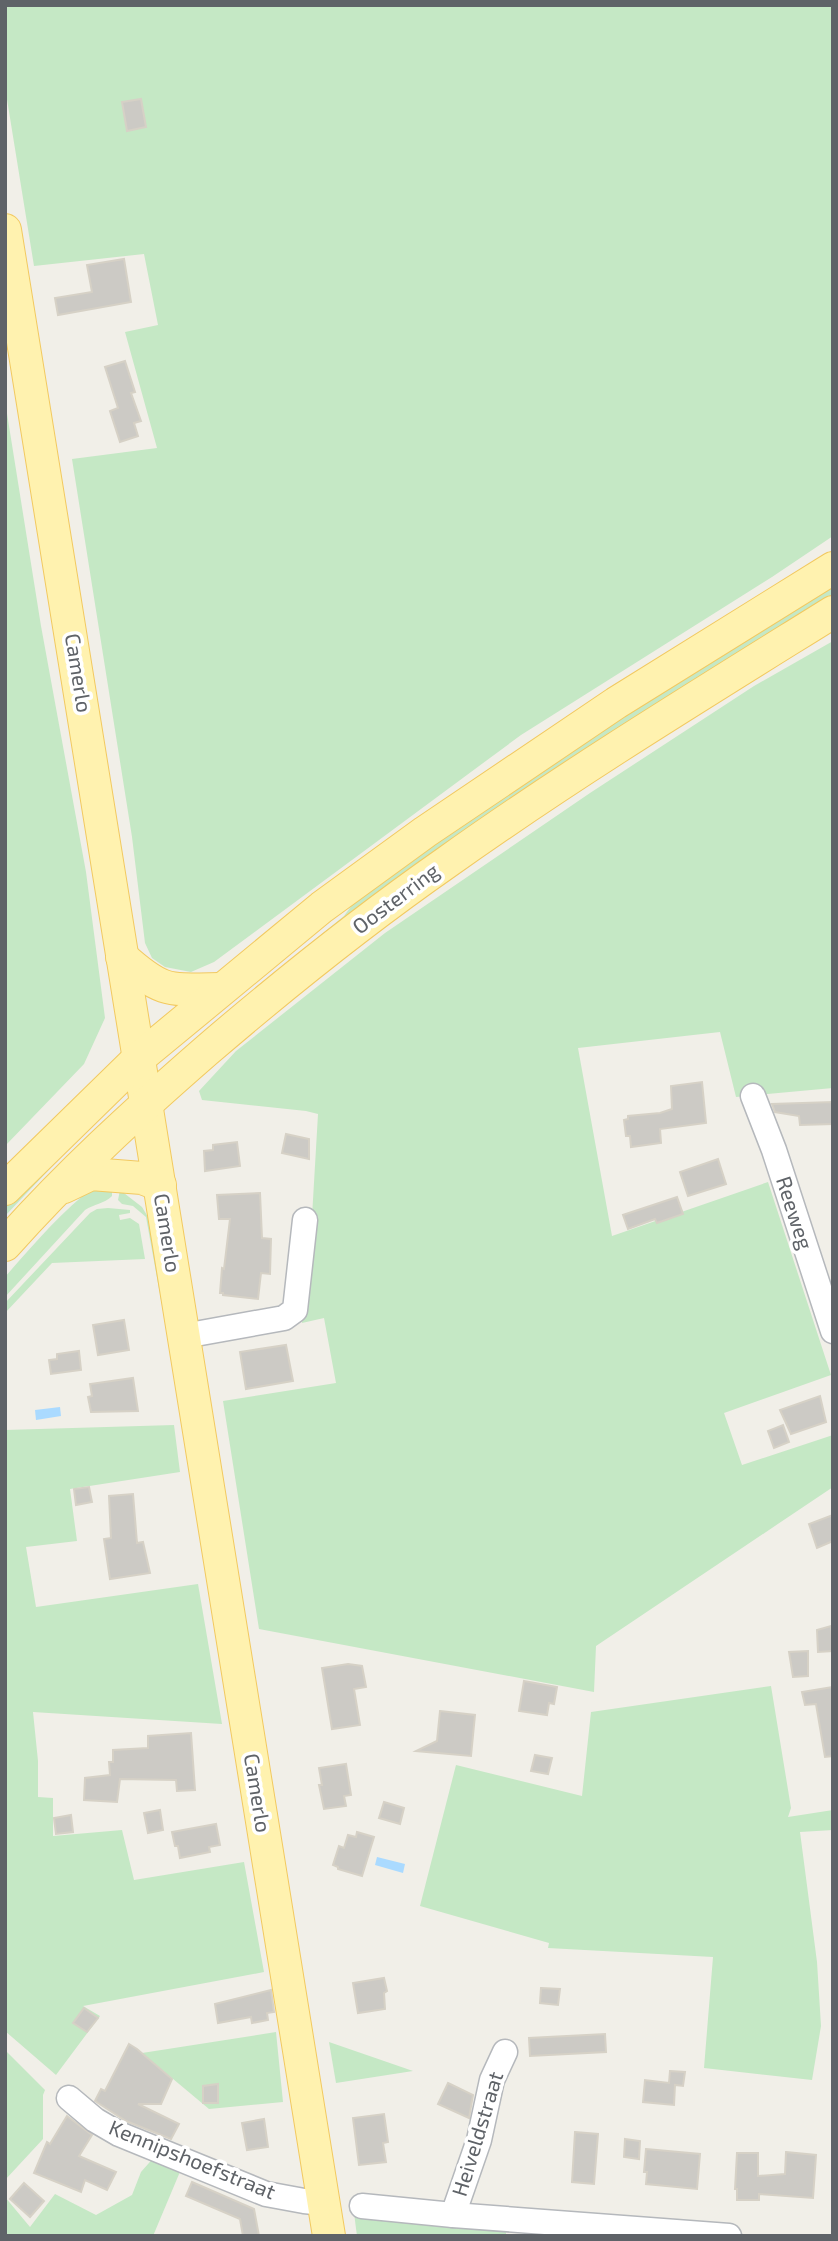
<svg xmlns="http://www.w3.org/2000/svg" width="838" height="2241" viewBox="0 0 838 2241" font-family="'Exo 2',sans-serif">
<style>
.green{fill:#c5e8c5}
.water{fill:#aadaff}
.building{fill:#cccac5;stroke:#d6d1c6;stroke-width:2}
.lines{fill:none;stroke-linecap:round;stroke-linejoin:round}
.minor-casing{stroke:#b5b8bc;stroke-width:27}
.major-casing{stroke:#f2c960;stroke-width:34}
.minor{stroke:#fff;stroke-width:24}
.major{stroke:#fff2af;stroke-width:32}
.labels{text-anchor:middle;stroke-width:7;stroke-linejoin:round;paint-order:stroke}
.street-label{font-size:21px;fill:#5f6368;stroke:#fff}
</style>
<rect width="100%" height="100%" fill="#f1efe8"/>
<g class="green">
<path d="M5 5H833V536L772 577 521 735 214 962 191 972 165 967 152 958 145 943 132 837 72 459 157 448 125 332 158 325 144 254 34 266 5 87Z"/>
<path d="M5 401 41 626 86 872 105 1018 84 1064 5 1146Z"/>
<path d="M833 580V598L221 1024 217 1020 344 916 363 890 434 839Z"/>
<path d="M833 641V1088L736 1097 720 1032 578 1048 612 1236 768 1182 831 1375 724 1413 742 1465 833 1435V1487L596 1646 594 1692 259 1629 223 1401 336 1383 324 1318 302 1323 311 1234 318 1114 306 1111 202 1100 199 1091 236 1051 385 933 590 793 754 686Z"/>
<path d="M77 1134 81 1136 5 1216V1206Z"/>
<path d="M95 1186 112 1189V1196C104 1204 94 1204 85 1210L5 1297V1277C33 1245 61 1212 95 1186Z"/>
<path d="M120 1190 142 1207 151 1222 172 1330 167 1333 146 1217 133 1206 122 1204 118 1200Z"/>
<path d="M108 1208 130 1210V1213L119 1215 120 1220 130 1218 139 1224 145 1259 52 1263 5 1313V1303L90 1213 97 1209Z"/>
<path d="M174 1425 180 1472 70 1489 77 1541 26 1547 36 1607 198 1584 222 1724 33 1712 38 1761V1797L53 1798V1836L122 1830 134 1880 244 1862 264 1972 83 2006 100 2016 56 2075 5 2031V1430Z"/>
<path d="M771 1686 791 1808 788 1817 833 1810V1830L800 1832 817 1962 821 2026 812 2080 704 2068 713 1957 548 1948 549 1943 420 1906 456 1765 582 1796 591 1712Z"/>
<path d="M276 2032 283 2102 209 2109 142 2053Z"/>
<path d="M329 2042 413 2071 336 2083Z"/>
<path d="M5 2050 45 2090 43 2095V2139L5 2180Z"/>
<path d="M156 2155 182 2167 153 2236H5V2197L30 2227 55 2194 96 2215 132 2195 141 2172Z"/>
<path d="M354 2213 506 2225V2236H357Z"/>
</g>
<g class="water">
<path d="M60 1407 61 1416 36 1420 35 1410Z"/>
<path d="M377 1857 405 1864 403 1873 375 1865Z"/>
</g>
<g class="building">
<path d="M141 99 146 127 127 131 122 102Z"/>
<path d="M124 259 131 302 58 315 55 298 92 292 87 265Z"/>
<path d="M125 361 135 392 131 393 141 421 134 423 138 436 120 442 110 411 118 408 105 367Z"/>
<path d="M702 1082 706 1123 660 1129 661 1143 631 1147 630 1136H626L624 1120 628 1119V1116L660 1113 672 1109 671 1086Z"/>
<path d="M833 1102V1124L800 1125 799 1116 775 1112 772 1104Z"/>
<path d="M286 1134 309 1139V1159L282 1153Z"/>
<path d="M237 1142 240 1166 205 1171 204 1151 213 1150V1145Z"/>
<path d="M718 1159 726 1184 688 1196 680 1172Z"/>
<path d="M260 1193 262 1238 271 1239 270 1274 261 1273 258 1299 223 1295V1293H220L222 1268 224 1269 230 1219H219L217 1195Z"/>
<path d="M677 1197 683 1214 657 1223 655 1219 628 1229 623 1215Z"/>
<path d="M124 1320 129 1350 98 1355 93 1325Z"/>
<path d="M286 1345 293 1381 246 1389 240 1352Z"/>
<path d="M79 1351 81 1370 51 1374 49 1360 57 1359V1354Z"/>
<path d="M133 1378 138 1411 91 1412 88 1397 92 1396 90 1384Z"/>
<path d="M820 1396 826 1422 791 1434 780 1410Z"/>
<path d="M783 1425 789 1442 774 1448 768 1431Z"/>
<path d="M89 1487 92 1502 76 1505 74 1489Z"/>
<path d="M133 1494 137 1543 143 1542 150 1573 110 1579 104 1539 111 1538 109 1496Z"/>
<path d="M833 1515V1541L817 1548 809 1524Z"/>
<path d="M831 1626 833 1651 818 1652 817 1630Z"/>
<path d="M808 1651V1676L793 1677 789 1652Z"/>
<path d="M348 1664 362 1666 366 1687 354 1689 360 1725 332 1729 322 1668Z"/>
<path d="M524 1681 557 1687 554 1704 549 1703 547 1715 519 1711Z"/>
<path d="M833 1687V1756L825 1757 816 1704 805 1705 802 1692Z"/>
<path d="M440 1711 475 1715 471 1756 416 1751 437 1741Z"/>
<path d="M191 1733 195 1790 177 1791 176 1780 120 1779 117 1802 84 1800 85 1778 110 1775 109 1762H113V1750L148 1748V1736Z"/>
<path d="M535 1755 552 1758 548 1774 531 1771Z"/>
<path d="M346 1764 351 1795 344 1796 346 1806 324 1809 319 1785H322L319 1768Z"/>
<path d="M384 1802 404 1808 400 1824 379 1818Z"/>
<path d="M160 1810 163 1830 148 1833 144 1813Z"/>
<path d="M71 1815 73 1832 56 1834 54 1818Z"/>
<path d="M216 1824 220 1845 209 1847 210 1852 180 1858 178 1846H175L172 1832Z"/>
<path d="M357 1832 374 1837 362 1876 338 1869V1867L333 1865 339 1846 344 1848 348 1835 356 1837Z"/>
<path d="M384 1978 387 1991 384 1993 385 2009 358 2013 353 1983Z"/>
<path d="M541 1988 560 1989 558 2005 540 2003Z"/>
<path d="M271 1990 274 2012 267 2013 268 2020 252 2023 251 2017 218 2023 215 2004Z"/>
<path d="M84 2008 98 2018 87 2032 73 2023Z"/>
<path d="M605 2034 606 2052 530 2056 529 2038Z"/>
<path d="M129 2044 137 2049 172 2079 161 2104H138L179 2124 171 2139 126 2121 95 2101 101 2089 105 2091Z"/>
<path d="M670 2071 685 2072 683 2086 675 2085 674 2105 643 2102 645 2080 669 2083Z"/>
<path d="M448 2083 473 2095 469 2118 438 2104Z"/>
<path d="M218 2084V2103H203V2086Z"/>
<path d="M384 2114 388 2142 383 2143 386 2162 359 2165 353 2118Z"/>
<path d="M67 2116 92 2135 79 2156 116 2172 107 2190 85 2180 81 2192 34 2173 47 2142 50 2144Z"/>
<path d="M264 2119 268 2147 247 2150 242 2123Z"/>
<path d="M575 2132 598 2134 594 2184 572 2182Z"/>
<path d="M625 2139 640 2141 639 2159 624 2157Z"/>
<path d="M646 2149 700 2154 697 2189 646 2184 647 2172H644Z"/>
<path d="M786 2152 816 2155 813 2198 759 2194V2200H737V2189H735L737 2153H758V2176L785 2174Z"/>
<path d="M192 2182 254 2209 259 2236H243L240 2219 186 2196Z"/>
<path d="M24 2183 44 2201 30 2217 10 2199Z"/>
</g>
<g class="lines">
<defs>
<g id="minor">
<path d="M753 1096 774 1150 833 1331"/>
<path d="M184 1336 284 1318 295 1310 305 1220"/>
<path d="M69 2098 95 2120 119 2134 266 2194 304 2201 324 2203"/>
<path d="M362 2206 453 2215 729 2236"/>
<path d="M453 2215 479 2140 492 2080 505 2052"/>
</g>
<g id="major">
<path d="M5 230 329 2236"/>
<path d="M122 957C162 993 168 990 220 989"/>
<path d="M64 1187 91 1174 142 1178 160 1185"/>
<path d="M5 1189 138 1059 322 907 425 832 616 703 833 568"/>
<path d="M5 1245C67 1175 136 1112 206 1051 284 984 364 920 447 862 572 773 703 693 833 612"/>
</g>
</defs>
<use href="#minor" class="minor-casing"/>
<use href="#major" class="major-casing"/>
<use href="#minor" class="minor"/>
<use href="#major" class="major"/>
</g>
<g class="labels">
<g class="street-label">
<text transform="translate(78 673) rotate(81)" y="7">Camerlo</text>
<text transform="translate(396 899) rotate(-37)" y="7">Oosterring</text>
<text transform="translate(794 1213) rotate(72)" y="7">Reeweg</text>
<text transform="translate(167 1233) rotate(81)" y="7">Camerlo</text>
<text transform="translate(257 1793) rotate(81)" y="7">Camerlo</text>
<text transform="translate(478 2134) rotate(-73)" y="7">Heiveldstraat</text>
<text transform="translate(192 2160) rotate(22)" y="7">Kennipshoefstraat</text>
</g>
</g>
<rect width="838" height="2241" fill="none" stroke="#5f6368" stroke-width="14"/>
</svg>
